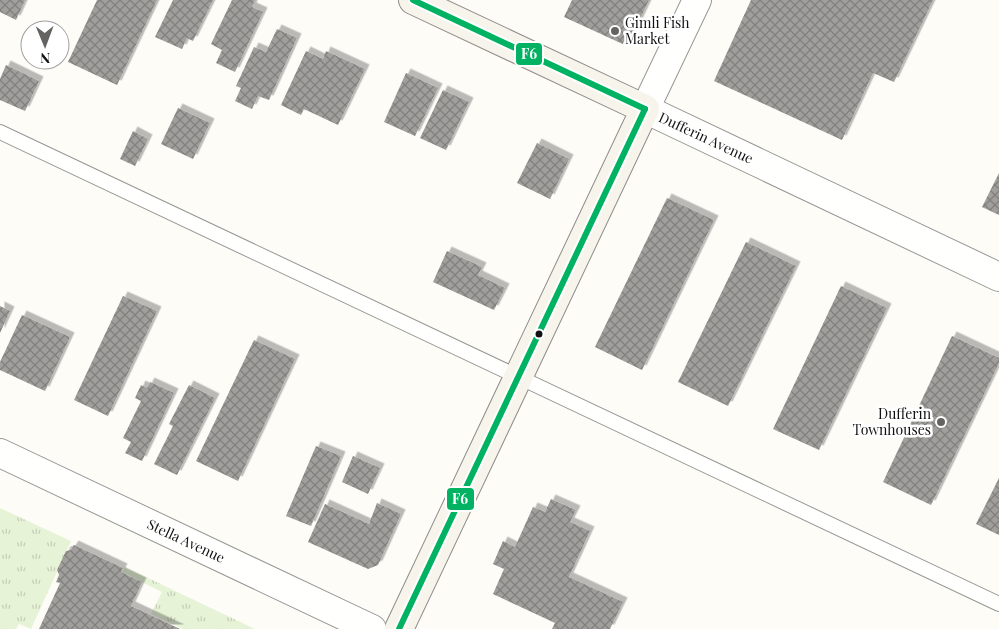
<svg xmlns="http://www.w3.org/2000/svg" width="999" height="629" viewBox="0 0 999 629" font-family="'Playfair Display',serif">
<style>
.grass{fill:url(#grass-tufts)}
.building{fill:url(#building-cross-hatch);filter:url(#shadow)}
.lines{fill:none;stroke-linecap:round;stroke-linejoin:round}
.service-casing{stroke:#979795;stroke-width:16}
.minor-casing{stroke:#979795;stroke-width:30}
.tertiary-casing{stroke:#979795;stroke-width:30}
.secondary-casing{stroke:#8e8d8b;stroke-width:30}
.service{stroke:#fffffe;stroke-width:14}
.minor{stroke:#fffffe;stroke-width:28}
.tertiary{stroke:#fffffe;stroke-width:28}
.secondary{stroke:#f6f4eb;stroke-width:28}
.bus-1-casing{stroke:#fff;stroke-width:10}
.bus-1{stroke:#00b262;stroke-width:6}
.poi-dot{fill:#646362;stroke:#fff;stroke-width:2}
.bus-dot{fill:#111;stroke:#fff;stroke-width:2}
.labels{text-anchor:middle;stroke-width:5;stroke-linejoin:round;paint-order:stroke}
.poi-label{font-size:14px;fill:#111;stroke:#fff;text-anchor:start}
.street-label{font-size:14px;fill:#111;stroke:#fff}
.line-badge{stroke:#fff;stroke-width:2}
.badge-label{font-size:14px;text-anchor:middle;font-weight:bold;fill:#fff}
</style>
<defs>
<pattern id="grass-tufts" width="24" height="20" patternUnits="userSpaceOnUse" patternTransform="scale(1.25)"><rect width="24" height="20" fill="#e7f3d7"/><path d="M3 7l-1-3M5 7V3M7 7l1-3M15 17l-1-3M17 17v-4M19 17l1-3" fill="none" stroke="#c5cfb8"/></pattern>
<pattern id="building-cross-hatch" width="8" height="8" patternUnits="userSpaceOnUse" patternTransform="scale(1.25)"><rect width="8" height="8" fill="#a19f9c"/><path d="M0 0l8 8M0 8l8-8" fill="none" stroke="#82807e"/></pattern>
<filter id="shadow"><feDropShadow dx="4.5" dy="-4.5" stdDeviation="0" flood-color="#0004"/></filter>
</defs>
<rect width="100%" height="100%" fill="#fdfcf7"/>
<g class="grass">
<path d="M0 508 71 541 31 629 19 624 16 629H0Z"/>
<path d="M125 567 255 629H183L151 614 162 592 122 572Z"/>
</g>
<g class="building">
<path d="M0 0H25L16 20 0 12Z"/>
<path d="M97 0H157L117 85 68 62Z"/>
<path d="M173 0H213L193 41 187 38 182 49 155 37Z"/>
<path d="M232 0H255L252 7 263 12 235 72 216 63 222 50 211 44Z"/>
<path d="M572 0H649L627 46 564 17Z"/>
<path d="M751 0H933L894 82 873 73 842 140 714 81Z"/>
<path d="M277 29 297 38 269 100 258 96 252 109 235 101 241 88 236 86 254 47 266 52Z"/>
<path d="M306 51 323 59 326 51 365 69 338 125 304 109 301 115 281 105Z"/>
<path d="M6 65 39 81 25 111 0 100V79Z"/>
<path d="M406 73 438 88 415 136 384 122Z"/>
<path d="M443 90 469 102 446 150 420 138Z"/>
<path d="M178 108 210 123 193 159 161 144Z"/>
<path d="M133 131 148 139 135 166 120 159Z"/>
<path d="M537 143 569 159 550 199 517 183Z"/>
<path d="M999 173V215L982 207Z"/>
<path d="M667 198 714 220 642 370 595 347Z"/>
<path d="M746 242 796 266 728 406 678 382Z"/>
<path d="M447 251 482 267 478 275 505 288 494 310 433 282Z"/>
<path d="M841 286 887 308 819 450 773 429Z"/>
<path d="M123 296 157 311 108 416 74 400Z"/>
<path d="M0 306 10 311 0 333Z"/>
<path d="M22 315 70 337 45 391 0 370V362Z"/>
<path d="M952 336 999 358V363L931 505 883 482Z"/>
<path d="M254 340 295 359 238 481 196 461Z"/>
<path d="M150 382 174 393 142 461 125 453 131 442 123 438 141 401 135 398 141 385 147 388Z"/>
<path d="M189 385 215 398 177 475 154 464 173 426 169 424Z"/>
<path d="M316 446 341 456 311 526 286 516Z"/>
<path d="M353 456 380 468 368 494 342 482Z"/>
<path d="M999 478V535L976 524Z"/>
<path d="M551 499 576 510 570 522 590 531 569 577 623 602 610 629H552L555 623 493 594 504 569 493 564 503 541 515 547 533 507 545 512Z"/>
<path d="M377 503 401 514 378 565 368 569 308 542 325 504 369 524Z"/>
<path d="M74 545 123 568 121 572 142 582 131 606 180 629H39L60 583 56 582 59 575 57 570 66 551 71 550Z"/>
</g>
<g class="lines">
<defs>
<path id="service" d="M0 132 999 604"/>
<g id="minor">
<path d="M645 109 697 0"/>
<path d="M0 453 372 629"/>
</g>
<path id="tertiary" d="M645 109 999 277"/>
<path id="secondary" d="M399 629 645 109 413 0"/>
</defs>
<use href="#service" class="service-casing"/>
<use href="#minor" class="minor-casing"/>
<use href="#tertiary" class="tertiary-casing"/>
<use href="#secondary" class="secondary-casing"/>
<use href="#service" class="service"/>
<use href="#minor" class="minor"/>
<use href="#tertiary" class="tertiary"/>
<use href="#secondary" class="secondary"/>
<defs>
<g id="bus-1">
<path d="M413 0 645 109"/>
<path d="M399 629 645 109"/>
</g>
</defs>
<use href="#bus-1" class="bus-1-casing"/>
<use href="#bus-1" class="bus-1"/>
</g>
<g class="poi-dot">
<circle cx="615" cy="31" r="5"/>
<circle cx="941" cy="422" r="5"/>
</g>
<circle class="bus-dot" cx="539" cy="334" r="4.5"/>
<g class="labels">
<g class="poi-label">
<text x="625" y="28">Gimli Fish<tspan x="625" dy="16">Market</tspan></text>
<text x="931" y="419" text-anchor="end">Dufferin<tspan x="931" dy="16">Townhouses</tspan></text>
</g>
<g class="street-label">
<text transform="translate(706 138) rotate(25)" y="5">Dufferin Avenue</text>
<text transform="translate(186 541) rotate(25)" y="5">Stella Avenue</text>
</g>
</g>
<g class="line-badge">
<rect x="515" y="42" width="28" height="24" rx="5" fill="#00b262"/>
<rect x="446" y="487" width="29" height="24" rx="5" fill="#00b262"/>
</g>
<g class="badge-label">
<text x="529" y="59">F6</text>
<text x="460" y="504">F6</text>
</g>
<g transform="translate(45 45) rotate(179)"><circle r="24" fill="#ffffff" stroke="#a0a0a0"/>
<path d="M0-4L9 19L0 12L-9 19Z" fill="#646362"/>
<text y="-8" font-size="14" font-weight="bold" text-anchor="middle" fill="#111111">N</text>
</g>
</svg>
